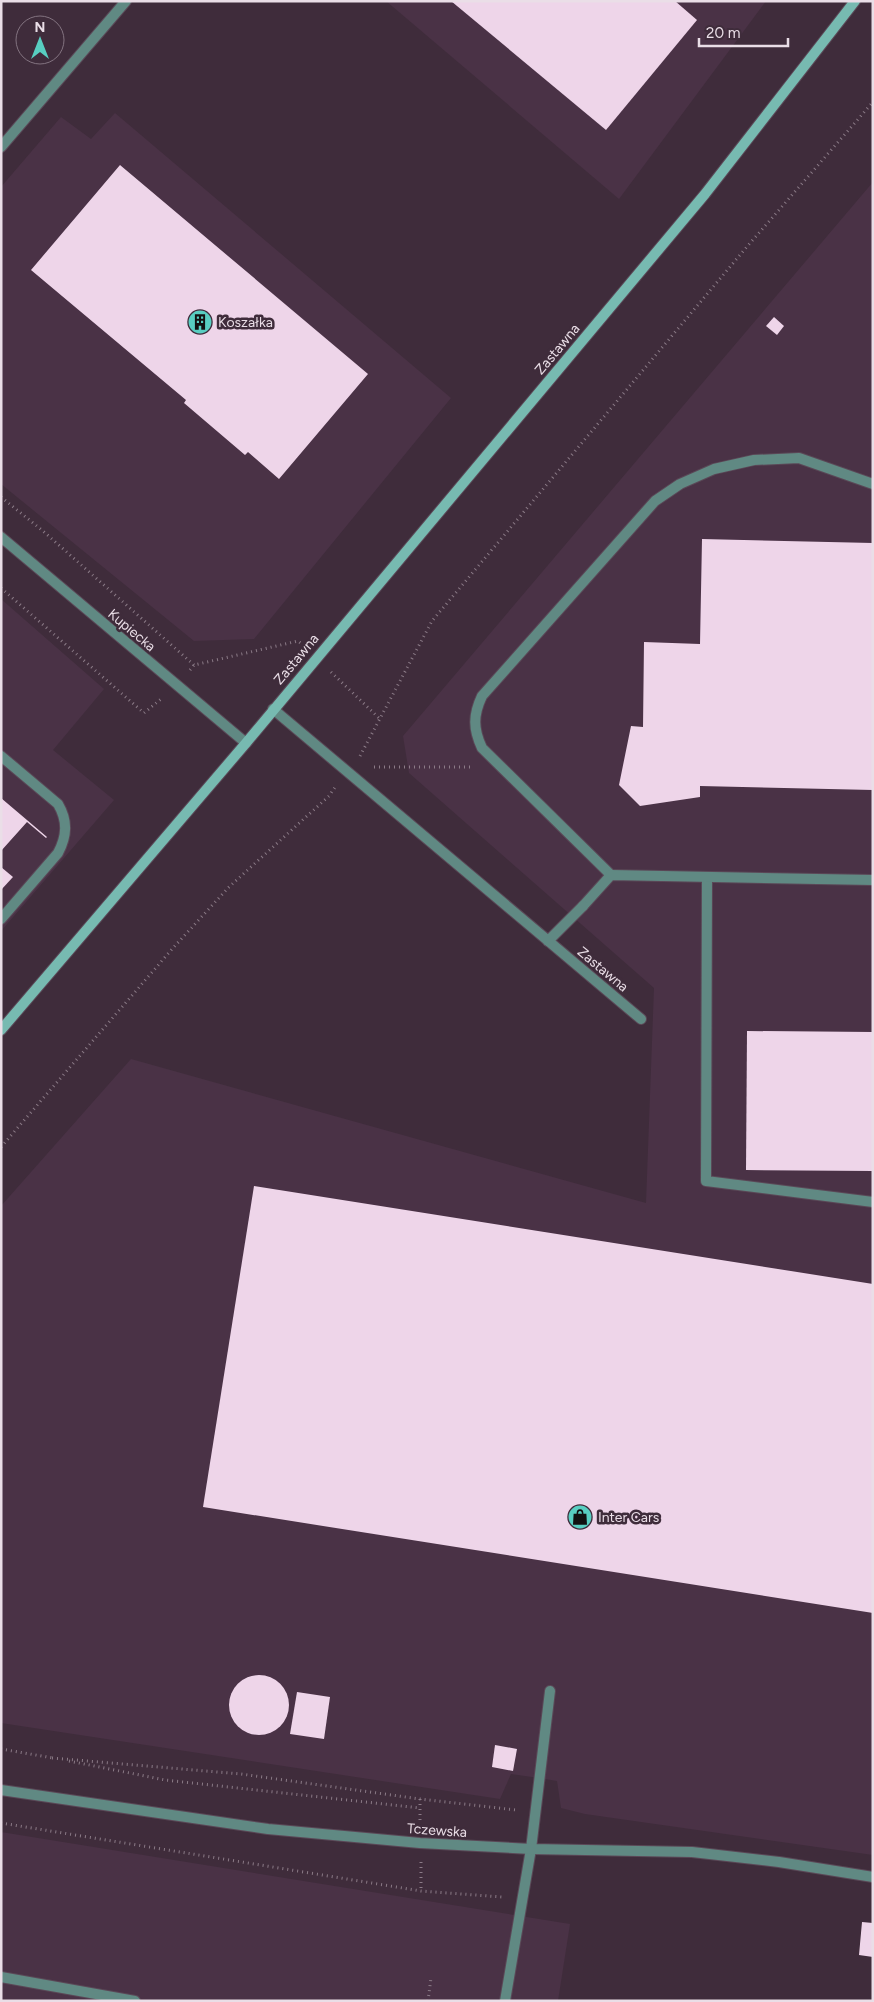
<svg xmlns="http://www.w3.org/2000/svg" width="874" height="2002" viewBox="0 0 874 2002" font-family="Figtree,sans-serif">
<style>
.built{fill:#4a3246}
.building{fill:#eed5e9}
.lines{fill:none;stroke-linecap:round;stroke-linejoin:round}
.service-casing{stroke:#5a4857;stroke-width:12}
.minor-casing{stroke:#5a4857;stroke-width:12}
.secondary-casing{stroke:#5a4857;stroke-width:12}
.path{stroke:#8b7b87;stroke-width:3;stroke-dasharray:1 4;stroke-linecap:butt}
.service{stroke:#608983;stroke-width:10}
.minor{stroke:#608983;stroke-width:10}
.secondary{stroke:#77bab1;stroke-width:10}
.labels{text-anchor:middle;stroke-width:5;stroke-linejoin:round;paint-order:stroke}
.poi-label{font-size:14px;fill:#eadee7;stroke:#3f2c3b;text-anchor:start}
.street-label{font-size:14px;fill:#eadee7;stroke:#3f2c3b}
</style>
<rect width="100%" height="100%" fill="#3f2c3b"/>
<g class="built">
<path d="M386 1H766L619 199Z"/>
<path d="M115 113 451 398 254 639 194 641 1 484V187L61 117 91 139Z"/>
<path d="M873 182V1855L585 1814 561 1808 557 1781 539 1778 511 1774 500 1799 1 1723V1206L131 1059 646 1203 654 988 409 773 403 736Z"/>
<path d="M1 599 104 689 53 750 114 800 1 931Z"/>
<path d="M1 1832 570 1924 558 2001H1Z"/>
</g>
<g class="building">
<path d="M451 1H675L697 20 606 130Z"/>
<path d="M120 165 368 374 279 479 248 452 245 455 184 403 186 400 31 270Z"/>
<path d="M774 317 784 326 777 335 766 326Z"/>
<path d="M702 539 873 543V790L700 786V797L640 806 619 785 631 726 643 727 644 642 700 644Z"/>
<path d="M1 798 47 837 46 838 27 822 1 851Z"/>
<path d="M1 867 13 877 1 890Z"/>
<path d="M747 1031 873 1032V1171L746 1170Z"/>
<path d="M254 1186 873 1284V1613L203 1507Z"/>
<circle cx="259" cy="1705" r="30"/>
<path d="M297 1692 330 1697 324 1739 290 1734Z"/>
<path d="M495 1745 517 1749 513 1771 492 1767Z"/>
<path d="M862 1922 873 1923V1957L859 1955Z"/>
</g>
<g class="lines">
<defs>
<g id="service">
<path d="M1 756 58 804C68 821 67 836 58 853L1 919"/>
<path d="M611 875 482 748C473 729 473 715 482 696L655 501 680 484 714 469 754 460 799 458 873 484"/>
<path d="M707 877 706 1181 873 1202"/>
<path d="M583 906 611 875 873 880"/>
<path d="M1 1977 135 2001"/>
<path d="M505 2001 531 1849 550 1691"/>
</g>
<g id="minor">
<path d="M1 147 126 1"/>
<path d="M1 537 246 743"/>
<path d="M273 709 641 1019"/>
<path d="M548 941 583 906"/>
<path d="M1 1790 268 1829 420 1843 531 1849 692 1852 779 1862 873 1877"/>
</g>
<path id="secondary" d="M1 1030 246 743 705 194 855 1"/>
</defs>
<use href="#service" class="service-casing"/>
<use href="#minor" class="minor-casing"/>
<use href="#secondary" class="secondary-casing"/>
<g class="path">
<path d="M1 497 43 531 194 665"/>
<path d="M1 588 144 713 161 699"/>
<path d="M190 670 194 665 298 641 303 645"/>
<path d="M331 672 381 720"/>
<path d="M360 756 432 621 745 249 873 102"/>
<path d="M374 767H473"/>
<path d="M1 1147 173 948 229 887 329 796 336 786"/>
<path d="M1 1749 53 1758"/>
<path d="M52 1758 241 1774 420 1799 516 1810"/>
<path d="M69 1761 165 1780 420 1808"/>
<path d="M420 1799V1823"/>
<path d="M1 1823 421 1891 502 1897"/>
<path d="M421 1862V1891"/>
<path d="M428 2001 431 1978"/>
</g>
<use href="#service" class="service"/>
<use href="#minor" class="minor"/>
<use href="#secondary" class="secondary"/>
</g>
<defs>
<symbol id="building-disc" viewBox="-11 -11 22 22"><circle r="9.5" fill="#58cec1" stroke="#3f2c3b"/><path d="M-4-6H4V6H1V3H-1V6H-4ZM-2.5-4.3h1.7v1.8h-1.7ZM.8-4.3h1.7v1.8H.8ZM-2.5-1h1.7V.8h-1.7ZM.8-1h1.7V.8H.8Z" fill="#111"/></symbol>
<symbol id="shop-disc" viewBox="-11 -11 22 22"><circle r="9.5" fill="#58cec1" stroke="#3f2c3b"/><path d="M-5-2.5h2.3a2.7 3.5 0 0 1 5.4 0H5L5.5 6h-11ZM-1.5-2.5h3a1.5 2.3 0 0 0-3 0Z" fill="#111"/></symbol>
</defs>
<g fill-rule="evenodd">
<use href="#building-disc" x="186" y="308" width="28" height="28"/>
<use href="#shop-disc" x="566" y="1503" width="28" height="28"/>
</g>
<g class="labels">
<g class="poi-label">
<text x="218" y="327">Koszałka</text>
<text x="598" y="1522">Inter Cars</text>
</g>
<g class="street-label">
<text transform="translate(557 349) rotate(-50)" y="5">Zastawna</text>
<text transform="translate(132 630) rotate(40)" y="5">Kupiecka</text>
<text transform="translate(296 659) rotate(-50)" y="5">Zastawna</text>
<text transform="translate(603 969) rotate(40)" y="5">Zastawna</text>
<text transform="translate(437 1830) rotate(4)" y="5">Tczewska</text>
</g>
</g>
<rect width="874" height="2002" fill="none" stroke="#eadee7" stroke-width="5"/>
<g transform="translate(40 40)"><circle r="24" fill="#3f2c3b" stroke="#837380"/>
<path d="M0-4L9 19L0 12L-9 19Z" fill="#58cec1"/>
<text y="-8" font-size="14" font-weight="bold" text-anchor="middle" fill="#eadee7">N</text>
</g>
<path d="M699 38v8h89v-8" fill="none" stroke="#eadee7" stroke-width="2.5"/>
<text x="706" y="38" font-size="15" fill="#eadee7" stroke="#3f2c3b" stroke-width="4" paint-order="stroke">20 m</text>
</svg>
